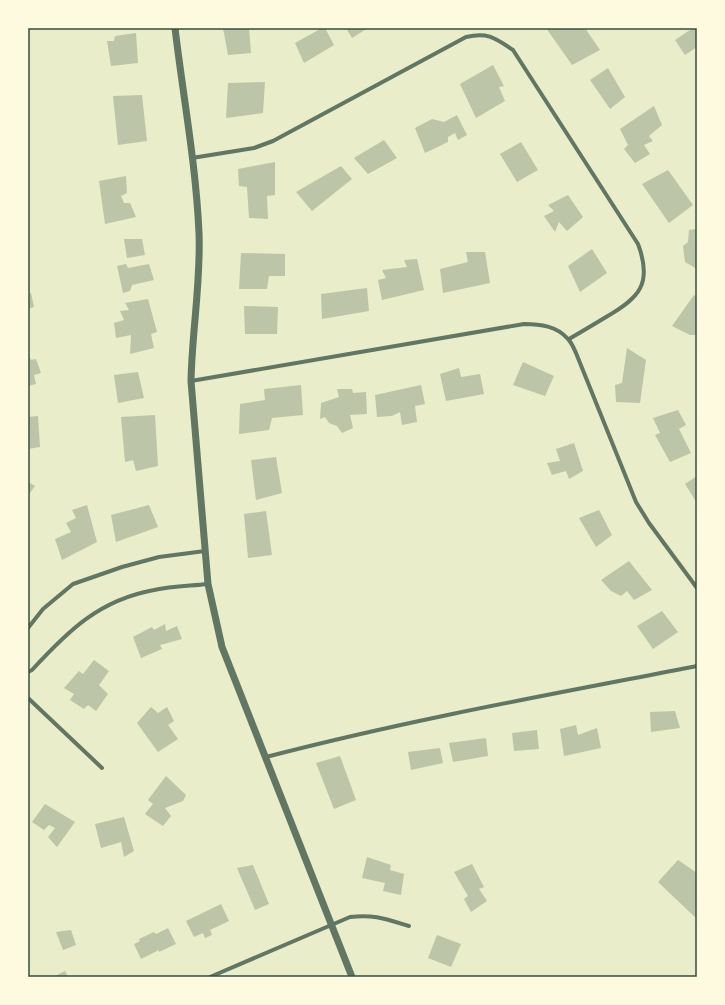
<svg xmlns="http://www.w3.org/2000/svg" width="725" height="1005" viewBox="0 0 725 1005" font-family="'PT Sans',sans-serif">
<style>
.building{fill:#bcc5a7}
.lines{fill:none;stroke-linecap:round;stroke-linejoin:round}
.minor{stroke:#617663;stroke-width:4}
.tertiary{stroke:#617663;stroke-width:7}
.neatline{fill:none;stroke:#344e41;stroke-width:1.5}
</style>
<rect width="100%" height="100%" fill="#e9edc9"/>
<g class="building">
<path d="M223 28H249L251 53 228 55Z"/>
<path d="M322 28H325L334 45 304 63 295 43Z"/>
<path d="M346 28H368L352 38Z"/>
<path d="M546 28H585L600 50 572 65Z"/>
<path d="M693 28H697V47L685 55 675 40Z"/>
<path d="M136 33 138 63 111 66 107 41H114L115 36Z"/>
<path d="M493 65 504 86 499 87 505 101 476 118 460 84Z"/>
<path d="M608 68 625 97 610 109 590 80Z"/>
<path d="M265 82 263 113 226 118 228 83Z"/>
<path d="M142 95 147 141 118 145 113 96Z"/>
<path d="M654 106 662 125 649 136 653 141 644 145 650 154 635 163 624 149 628 145 620 129Z"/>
<path d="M457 115 467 135 458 140 455 133 448 137V142L425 153 415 128 432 119 444 122Z"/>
<path d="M384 140 397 158 368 174 354 158Z"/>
<path d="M521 142 538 170 517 182 500 154Z"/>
<path d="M275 162V195L267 196 268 219 249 218 247 187 239 186 238 169Z"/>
<path d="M341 166 352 179 312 211 296 192Z"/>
<path d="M668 170 693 205 669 223 642 184Z"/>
<path d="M126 176 127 193 121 196 124 203H130L136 217 105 224 99 181Z"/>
<path d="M568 195 583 217 567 231 559 222 555 232 544 216 554 211 548 205Z"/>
<path d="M697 229V269L685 262 683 246 688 242 689 230Z"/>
<path d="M124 239H142L145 255 127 258Z"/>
<path d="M592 249 607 273 580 292 568 266Z"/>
<path d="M466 252H485L490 283 443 293 440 269 468 262Z"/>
<path d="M241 253 285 254V276H269L267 289H239Z"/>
<path d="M417 259 424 290 382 300 378 280 386 278 382 270 407 267 404 260Z"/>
<path d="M126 264 128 268 149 264 154 280 132 285 130 291 123 293 117 266Z"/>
<path d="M367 288 369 311 322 319 321 294Z"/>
<path d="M31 293 34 307 28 309V294Z"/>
<path d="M694 295 697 297V335H690L672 326Z"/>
<path d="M148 299 157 332 151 334 154 348 130 354 131 335 116 338 114 323 124 320 120 311 129 310 125 303Z"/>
<path d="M244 306 278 307 277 334H245Z"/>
<path d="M627 348 646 360 640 403 616 402 615 385 622 383Z"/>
<path d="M28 353 31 360 36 359 41 373 34 375 36 384 28 386Z"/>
<path d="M523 362 554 376 545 396 513 385Z"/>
<path d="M459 368 461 377 480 374 484 394 446 401 440 374Z"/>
<path d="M138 372 144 398 118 403 114 375Z"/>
<path d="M301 385 303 415 272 418 269 430 239 434 240 404 265 400 264 389Z"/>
<path d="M421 385 425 404 415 406 417 422 402 425 400 412 392 416 377 417 375 395Z"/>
<path d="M337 389H352L353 393 366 392 367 414 350 415 353 428 342 433 337 426 329 423 325 417 320 419 321 403 339 397Z"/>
<path d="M678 410 686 425 679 429 691 453 670 462 655 435 660 433 653 418Z"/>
<path d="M155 415 158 466 136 471 133 460 125 462 121 417Z"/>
<path d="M38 416 40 447 28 449V417Z"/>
<path d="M574 443 583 471 569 479 566 471 552 475 547 463 560 461 556 449Z"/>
<path d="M276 457 282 493 256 500 251 460Z"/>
<path d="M697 476V503L685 484Z"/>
<path d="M28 482 35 486 28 496Z"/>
<path d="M87 505 97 542 62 560 55 539 71 532 66 523 76 518 72 510Z"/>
<path d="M149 505 158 527 116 542 111 515Z"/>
<path d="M599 510 612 535 596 547 579 518Z"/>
<path d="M266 511 272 555 248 558 244 514Z"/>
<path d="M629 561 652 590 634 600 627 591 621 596 611 591 601 580Z"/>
<path d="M662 611 678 632 653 649 637 626Z"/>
<path d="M165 624 166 631 177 626 182 639 160 645 162 649 141 658 133 637 152 627 154 630Z"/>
<path d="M94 660 109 671 99 685 108 694 96 711 88 705 84 709 70 700 74 694 64 688 79 671 83 674Z"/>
<path d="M151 707 158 713 167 707 174 721 168 725 178 739 158 752 137 723Z"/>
<path d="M675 711 680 728 651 732 650 712Z"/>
<path d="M576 725 578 735 597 728 601 748 564 756 560 729Z"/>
<path d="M537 730 539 749 514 751 512 733Z"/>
<path d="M486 738 488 756 453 762 449 743Z"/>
<path d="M440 748 443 763 411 770 408 752Z"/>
<path d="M340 756 356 800 334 809 316 763Z"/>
<path d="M166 776 186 795 183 801 165 808 171 816 163 826 145 814 153 804 148 800Z"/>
<path d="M45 804 75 822 57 847 48 837 55 828 49 825 44 830 32 822Z"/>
<path d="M124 817 134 851 124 857 121 842 101 848 95 824Z"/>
<path d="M367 857 391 865 390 870 404 874 401 895 383 891 385 883 362 878Z"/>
<path d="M678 860 697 873V919L658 882Z"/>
<path d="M472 864 484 887 479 889 487 901 471 912 464 899 468 896 454 872Z"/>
<path d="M253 865 269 904 255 910 237 868Z"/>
<path d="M221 904 229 921 210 930 212 935 205 938 203 933 194 937 186 921Z"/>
<path d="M168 928 176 944 159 952V950L141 959 134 944 140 941 139 939 154 932 156 934Z"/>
<path d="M71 930 76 945 63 950 56 932Z"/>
<path d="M437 935 461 944 451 967 428 958Z"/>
<path d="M65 971 68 977H53Z"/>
</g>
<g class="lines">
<g class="minor">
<path d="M192 158 254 148 273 141 466 37C488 32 495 38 513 50L638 244C653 284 639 298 606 317 593 325 581 332 569 339"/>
<path d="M191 381 524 324C540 324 557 326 568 339 572 343 574 349 576 353L636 502 649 523 697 588"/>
<path d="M28 628 43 609 73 584 122 567 159 557 205 551"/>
<path d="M28 672 32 670C68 631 99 600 154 590 172 586 190 586 208 584"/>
<path d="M28 698 102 768"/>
<path d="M266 757C408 720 553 694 697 666"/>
<path d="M210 977 350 917C374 914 386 919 409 926"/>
</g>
<path class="tertiary" d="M175 28C183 96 196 164 199 233 201 282 192 331 191 381L208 584 222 647 352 977"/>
</g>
<rect width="725" height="1005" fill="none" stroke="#fefae0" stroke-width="58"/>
<rect x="29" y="29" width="667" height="947" class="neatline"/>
</svg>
